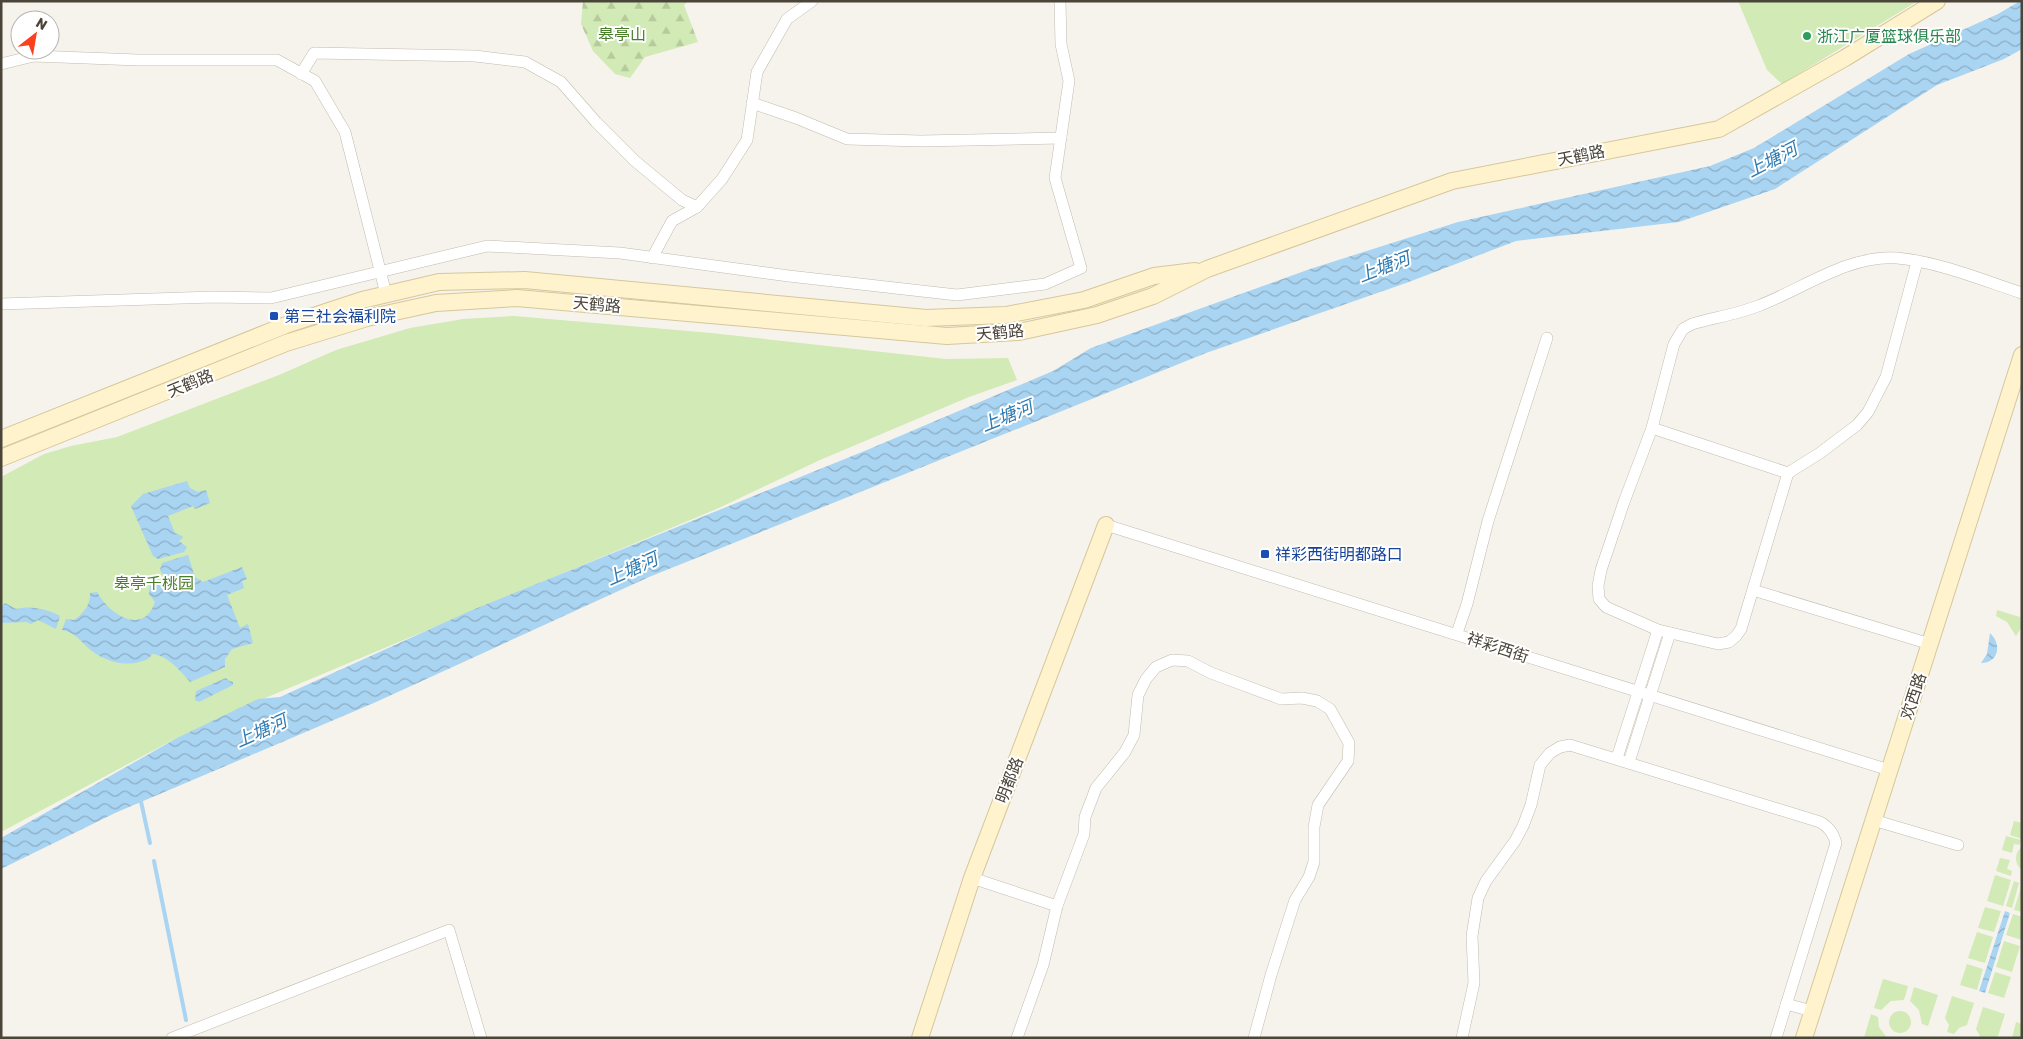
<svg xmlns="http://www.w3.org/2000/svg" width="2023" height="1039" viewBox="0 0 2023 1039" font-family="Rubik,'Noto Sans SC',sans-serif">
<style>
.green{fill:#d2eab5}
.forest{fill:url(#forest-firs)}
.water{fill:url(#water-waves)}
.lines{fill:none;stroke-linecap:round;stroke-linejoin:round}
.stream{stroke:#a9d4f2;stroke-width:4}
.street-casing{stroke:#c2bbae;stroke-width:12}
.secondary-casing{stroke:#d6c79b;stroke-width:18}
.street{stroke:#fff;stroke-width:11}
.secondary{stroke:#fff3cd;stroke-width:16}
.leisure-dot{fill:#2e9e5b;stroke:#fff;stroke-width:2}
.transit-dot{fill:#1a4fb4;stroke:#fff;stroke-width:2}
.labels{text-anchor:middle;stroke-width:4;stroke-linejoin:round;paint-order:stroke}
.park-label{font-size:16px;fill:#4a7f2a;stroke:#fff}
.leisure-label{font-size:16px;fill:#27864d;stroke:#fff;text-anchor:start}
.street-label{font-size:16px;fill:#4b4439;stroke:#fff}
.transit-label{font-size:16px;fill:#164399;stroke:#fff;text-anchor:start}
.water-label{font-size:18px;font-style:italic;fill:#2e7ab2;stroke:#fff}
</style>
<defs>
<pattern id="forest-firs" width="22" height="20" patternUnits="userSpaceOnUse" patternTransform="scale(1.25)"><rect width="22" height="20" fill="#d2eab5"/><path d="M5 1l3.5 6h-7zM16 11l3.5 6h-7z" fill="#b6ca9c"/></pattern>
<pattern id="water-waves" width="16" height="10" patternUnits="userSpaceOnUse" patternTransform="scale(1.25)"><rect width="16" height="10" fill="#a9d4f2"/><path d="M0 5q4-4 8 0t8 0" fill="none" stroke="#8caec5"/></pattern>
</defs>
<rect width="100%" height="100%" fill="#f6f3ec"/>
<g class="green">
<path d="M1738 1H1916V2L1782 84 1767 70Z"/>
<path d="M514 316 711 333 946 359 1008 358 1017 380 969 397 820 460 719 508 270 696 171 741 1 832V477L44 454 71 446 117 437 279 375 336 350 410 328 463 319Z"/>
<path d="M1997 610 2020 617 2021 628 2016 636 2007 622 1996 616Z"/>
<path d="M2014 821 2022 823V839L2010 835Z"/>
<path d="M2006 836 2021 840 2019 845 2014 844 2012 853 2002 850Z"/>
<path d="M2022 847V870C2014 864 2014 852 2022 847Z"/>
<path d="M2000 858 2010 860 2007 869 2012 871 2011 876 1996 871Z"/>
<path d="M1995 875 2011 880 2003 906 1987 901Z"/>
<path d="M2014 881 2019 883 2012 908 2006 906Z"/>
<path d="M2022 884V912L2014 910Z"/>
<path d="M1985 907 2001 911 1994 932 1978 928Z"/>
<path d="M2013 914 2022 917V940L2006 935Z"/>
<path d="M1977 932 1993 937 1985 963 1968 958Z"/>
<path d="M2004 941 2020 946 2012 972 1996 967Z"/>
<path d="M1967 964 1983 969 1977 990 1960 985Z"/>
<path d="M1995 972 2011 977 2004 998 1988 993Z"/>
<path d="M1883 979 1908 986 1904 1000 1891 1001 1881 1010 1874 1008Z"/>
<path d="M1914 987 1938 995 1928 1026 1922 1024 1919 1010 1910 1001Z"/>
<path d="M1952 996 1974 1003 1967 1025 1959 1028 1954 1034 1947 1032 1949 1025 1945 1018Z"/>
<path d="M1983 1007 2005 1014 1998 1036 1993 1038H1981L1976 1029Z"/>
<circle cx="1900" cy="1022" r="11"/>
<path d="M1871 1014 1878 1017 1879 1027 1887 1038H1864Z"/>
<path d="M2016 1022 2022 1024V1038H2012Z"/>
</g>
<path class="forest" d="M583 1H688L684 5 698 42 645 57 630 78 615 74 593 51 581 24Z"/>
<g class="water">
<path d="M2020 1H2022V49L2004 59 1937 85 1775 189 1679 222 1516 241 1406 283 1206 353 649 577 376 702 115 813 1 869V838L177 738 258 699 280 697 470 611 867 450 1053 371 1091 348 1310 269 1458 222 1710 166 1754 148 1909 54 1998 14Z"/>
<path d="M187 481 190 488 198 492 206 490 210 503 195 509 193 506 168 516 175 533 182 536 183 538 179 541 187 547 184 552 158 559 153 556 131 506 143 494Z"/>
<path d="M188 555 195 577 203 582 242 567 247 579 242 581 244 588 227 595 240 628 248 624 253 643 232 649 225 659V667L190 682C180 670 167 655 152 654 149 660 145 660 139 662 122 667 101 660 87 647 79 639 74 632 62 630L66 619 74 620C83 614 91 604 90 593L97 592C109 614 143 637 155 602L149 594 150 586 156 582 161 585 166 579 160 570 162 563Z"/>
<path d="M5 603 16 609C29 605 49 609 60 616L56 629 38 620 31 624 27 622 1 623V607Z"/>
<path d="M1990 633C2002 644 1999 663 1981 663L1987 654Z"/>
<path d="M226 678 229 681 233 682V685L199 702 195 700 196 691Z"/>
<path d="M2005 911 2010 913 1985 993 1979 991Z"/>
</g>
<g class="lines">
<g class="stream">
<path d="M140 797 150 843"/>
<path d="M154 861 186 1020"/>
</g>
<defs>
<g id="street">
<path d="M1 64 34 56 138 60H277L315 81 345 132 386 294"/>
<path d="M301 74 314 53 475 56 525 62 561 82 596 122 635 161 682 200 697 207 722 179 747 140 757 72 787 19 812 1"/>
<path d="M752 103 796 118 847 139 921 141 1061 138"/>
<path d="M652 258 672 221 697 207"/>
<path d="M1917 262 1886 377 1868 412 1857 425 1820 453 1788 473 1741 629 1736 636 1729 642 1718 644 1658 630 1606 607 1599 599 1598 586 1601 570 1624 502 1652 428 1674 344 1683 329 1692 324C1713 318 1737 314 1758 306 1803 289 1847 255 1897 258 1939 262 1982 280 2022 293"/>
<path d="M1 304 213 297 271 298 487 246 620 253 789 276 957 295 1045 284 1081 268 1055 178 1069 81 1061 44 1060 1"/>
<path d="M1652 428 1788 473"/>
<path d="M1106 525 1889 770"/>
<path d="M1753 590 1930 644"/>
<path d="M1457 633 1467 604 1488 521 1547 338"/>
<path d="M1617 758 1658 630"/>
<path d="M1629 762 1670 633"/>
<path d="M1873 820 1958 845"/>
<path d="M972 878 1057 906"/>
<path d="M1786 1004 1812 1011"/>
<path d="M172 1038 449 930 481 1038"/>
<path d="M1017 1038 1043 965 1057 906 1084 834 1085 817 1096 788 1125 752 1134 735 1138 695 1146 679 1156 667 1172 660 1188 661 1211 673 1281 699 1302 698 1317 701 1330 709 1349 743 1348 761 1318 805 1314 827V862L1309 877 1295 900 1271 975 1254 1038"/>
<path d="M1462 1038 1474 983 1472 936 1478 898 1486 881 1515 841 1523 826 1531 805 1540 765 1550 753 1560 747 1570 745 1820 822C1829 827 1833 833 1836 843L1776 1038"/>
</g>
<g id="secondary">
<path d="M1 439 286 325 362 300 439 282 525 280 926 318 1006 315 1084 300 1154 276 1195 271"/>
<path d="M1 458 286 343 367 318 436 303 517 298 947 336 1019 332 1097 315 1153 296 1207 269 1452 181 1719 129 1845 58 1937 1"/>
<path d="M920 1038 972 878 1106 525"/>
<path d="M1804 1038 2022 355"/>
</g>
</defs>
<use href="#street" class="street-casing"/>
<use href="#secondary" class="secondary-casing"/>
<use href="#street" class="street"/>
<use href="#secondary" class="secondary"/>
</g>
<circle class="leisure-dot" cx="1807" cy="36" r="5"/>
<g class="transit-dot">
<rect x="269" y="311" width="10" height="10" rx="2.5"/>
<rect x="1260" y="549" width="10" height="10" rx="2.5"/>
</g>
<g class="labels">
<g class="park-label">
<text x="622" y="40">皋亭山</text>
<text x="154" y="589">皋亭千桃园</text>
</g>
<g class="leisure-label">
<text x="1817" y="42">浙江广厦篮球俱乐部</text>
</g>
<g class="street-label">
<text transform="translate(1581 155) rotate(-11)" y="6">天鹤路</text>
<text transform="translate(597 304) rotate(5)" y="6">天鹤路</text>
<text transform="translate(1000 332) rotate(-5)" y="6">天鹤路</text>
<text transform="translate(190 383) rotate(-22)" y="6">天鹤路</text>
<text transform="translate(1498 647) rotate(18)" y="6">祥彩西街</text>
<text transform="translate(1913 696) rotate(-72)" y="6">欢西路</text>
<text transform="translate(1009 780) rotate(-69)" y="6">明都路</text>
</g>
<g class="transit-label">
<text x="284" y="322">第三社会福利院</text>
<text x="1275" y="560">祥彩西街明都路口</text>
</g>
<g class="water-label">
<text transform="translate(1772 160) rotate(-27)" y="6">上塘河</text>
<text transform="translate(1384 267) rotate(-21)" y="6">上塘河</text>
<text transform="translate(1007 416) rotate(-22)" y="6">上塘河</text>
<text transform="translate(632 569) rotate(-24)" y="6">上塘河</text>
<text transform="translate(261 731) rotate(-24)" y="6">上塘河</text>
</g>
</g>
<rect width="2023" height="1039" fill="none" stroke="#4b4439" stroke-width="5"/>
<g transform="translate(35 35) rotate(31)"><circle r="24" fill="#ffffff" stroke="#b7b4b0"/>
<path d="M0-4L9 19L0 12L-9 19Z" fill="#fc3f1d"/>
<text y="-8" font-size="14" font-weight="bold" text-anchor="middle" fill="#4b4439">N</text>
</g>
</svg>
